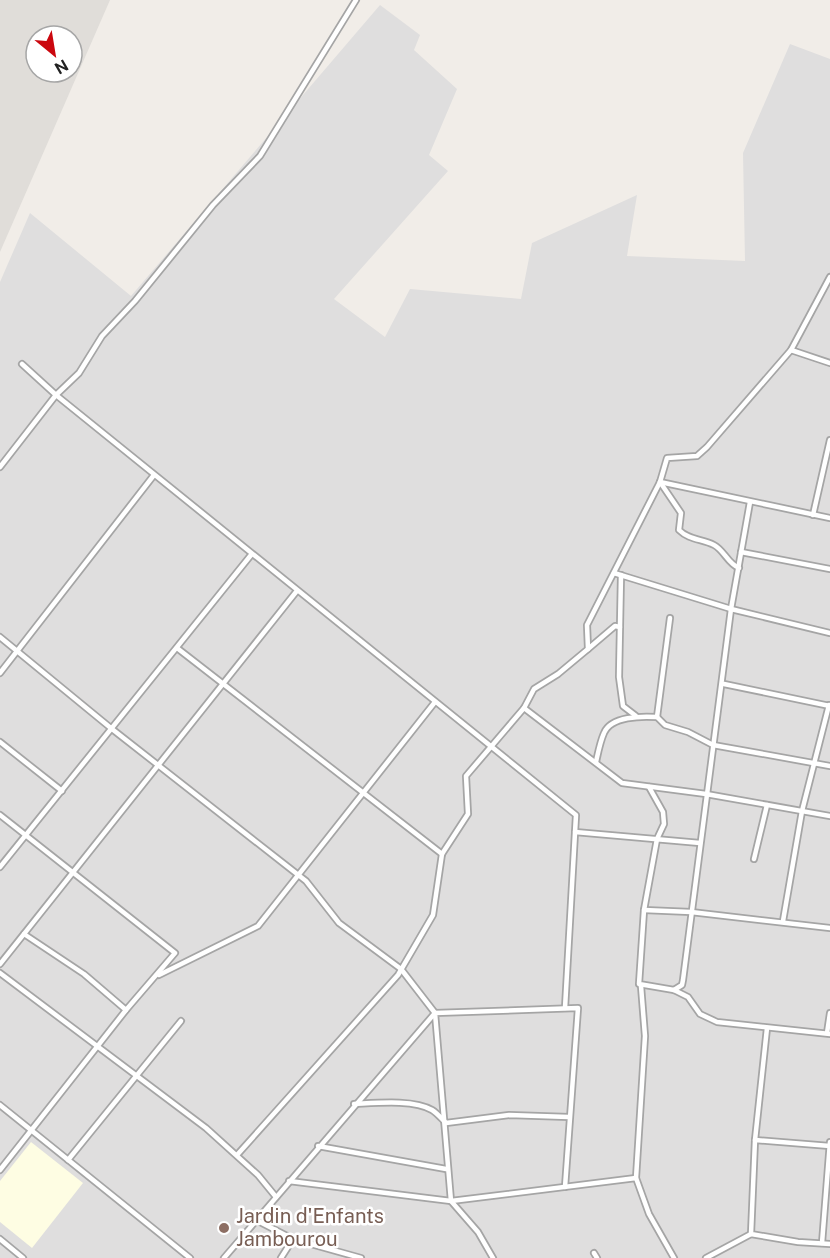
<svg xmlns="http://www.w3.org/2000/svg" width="830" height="1258" viewBox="0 0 830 1258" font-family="'Public Sans',sans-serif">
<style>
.residential{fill:#dfdede}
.education{fill:#fefde3}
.airport{fill:#e0ddd9;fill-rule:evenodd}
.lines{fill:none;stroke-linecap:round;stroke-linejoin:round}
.minor-casing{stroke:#a5a5a5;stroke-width:8}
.minor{stroke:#fff;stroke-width:4.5}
.education-dot{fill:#8d6e63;stroke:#fff;stroke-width:2}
.labels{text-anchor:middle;stroke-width:5;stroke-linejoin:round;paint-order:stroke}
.education-label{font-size:20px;fill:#785e54;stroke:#fff;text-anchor:start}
</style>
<rect width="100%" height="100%" fill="#f1ede8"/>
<path class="residential" d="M380 5 420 35 414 50 457 89 429 155 448 171 334 299 385 337 410 289 521 299 532 243 637 195 627 256 745 261 743 153 790 44 830 59V1258H0V282L30 213 131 296Z"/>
<path class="education" d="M31 1142 83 1183 32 1248 0 1222V1181Z"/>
<path class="airport" d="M0 0H110L0 252ZM36 36H72V72H36Z"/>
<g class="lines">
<defs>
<g id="minor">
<path d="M791 350 830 363"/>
<path d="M22 364 56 395 576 815 565 1008"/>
<path d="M0 467 56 395 79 373 102 336 135 301 213 205 260 156 356 0"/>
<path d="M660 482 830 518"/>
<path d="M660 482 681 513 679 530C689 540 702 539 714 545 724 550 728 564 739 568"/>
<path d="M813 515 830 440"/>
<path d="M741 552 830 569"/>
<path d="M614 573 731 609 830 633"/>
<path d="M621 575 619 677 623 706 636 716"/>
<path d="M0 637 112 729 306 881 339 923 401 969 435 1013 224 1258"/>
<path d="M177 648 442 854 433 915 398 975 237 1155"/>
<path d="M588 649 615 626 620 627"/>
<path d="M0 673 154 475"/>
<path d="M724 684 830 706"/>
<path d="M524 708 622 783 706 794 830 816"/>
<path d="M657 717 670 618"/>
<path d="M0 742 62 791"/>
<path d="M596 762C598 753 600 742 604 733 611 716 642 716 657 717L665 725 688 732 713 745 830 766"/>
<path d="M649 787 663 812 664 824 657 839 644 910 639 984 674 990 688 997 700 1014 717 1022 830 1034"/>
<path d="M0 815 175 953 126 1010 0 1170"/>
<path d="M575 832 700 843"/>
<path d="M442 854 468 814 466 776 524 708 534 689 558 674 588 649 587 625 660 482 667 458 697 456 707 447 791 350 830 277"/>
<path d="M754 859 767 805"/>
<path d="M0 867 251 555"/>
<path d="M644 910 691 912 830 928"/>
<path d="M783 921 802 811 829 705"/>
<path d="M24 934 84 974 126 1010"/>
<path d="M0 964 296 592"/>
<path d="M0 973 206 1128 258 1175 276 1197"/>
<path d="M159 975 258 926 435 702"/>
<path d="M641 986 645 1036 636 1178 649 1214 674 1258"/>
<path d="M674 990 682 985 683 980 731 609 750 502"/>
<path d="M767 1028 755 1140 751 1234 798 1242 830 1244"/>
<path d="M827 1033 830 1013"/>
<path d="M354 1104C375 1103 414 1099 432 1110 437 1113 442 1119 446 1123L509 1115 569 1117"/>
<path d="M0 1105 190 1258"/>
<path d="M755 1140 830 1146"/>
<path d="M318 1146 446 1169"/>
<path d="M68 1160 181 1021"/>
<path d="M289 1181 451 1201 636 1178"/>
<path d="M256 1220 293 1239 361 1258"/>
<path d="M0 1239 23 1258"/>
<path d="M822 1243 830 1142"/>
<path d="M594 1253 597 1258"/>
<path d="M281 1258 293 1239"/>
<path d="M493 1258 478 1232 451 1201 435 1013 578 1008 565 1187"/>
<path d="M706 1258 751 1234"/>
</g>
</defs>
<use href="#minor" class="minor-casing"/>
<use href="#minor" class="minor"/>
</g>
<circle class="education-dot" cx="224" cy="1228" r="6"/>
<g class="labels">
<g class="education-label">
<text x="236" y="1223">Jardin d'Enfants<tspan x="236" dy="23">Jambourou</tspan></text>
</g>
</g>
<g transform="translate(54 54) rotate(150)"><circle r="28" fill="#ffffff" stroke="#a6a6a6" stroke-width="1.5"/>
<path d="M0-4.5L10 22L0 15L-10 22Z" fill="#cb070e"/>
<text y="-9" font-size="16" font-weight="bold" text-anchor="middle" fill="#212121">N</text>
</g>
</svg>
